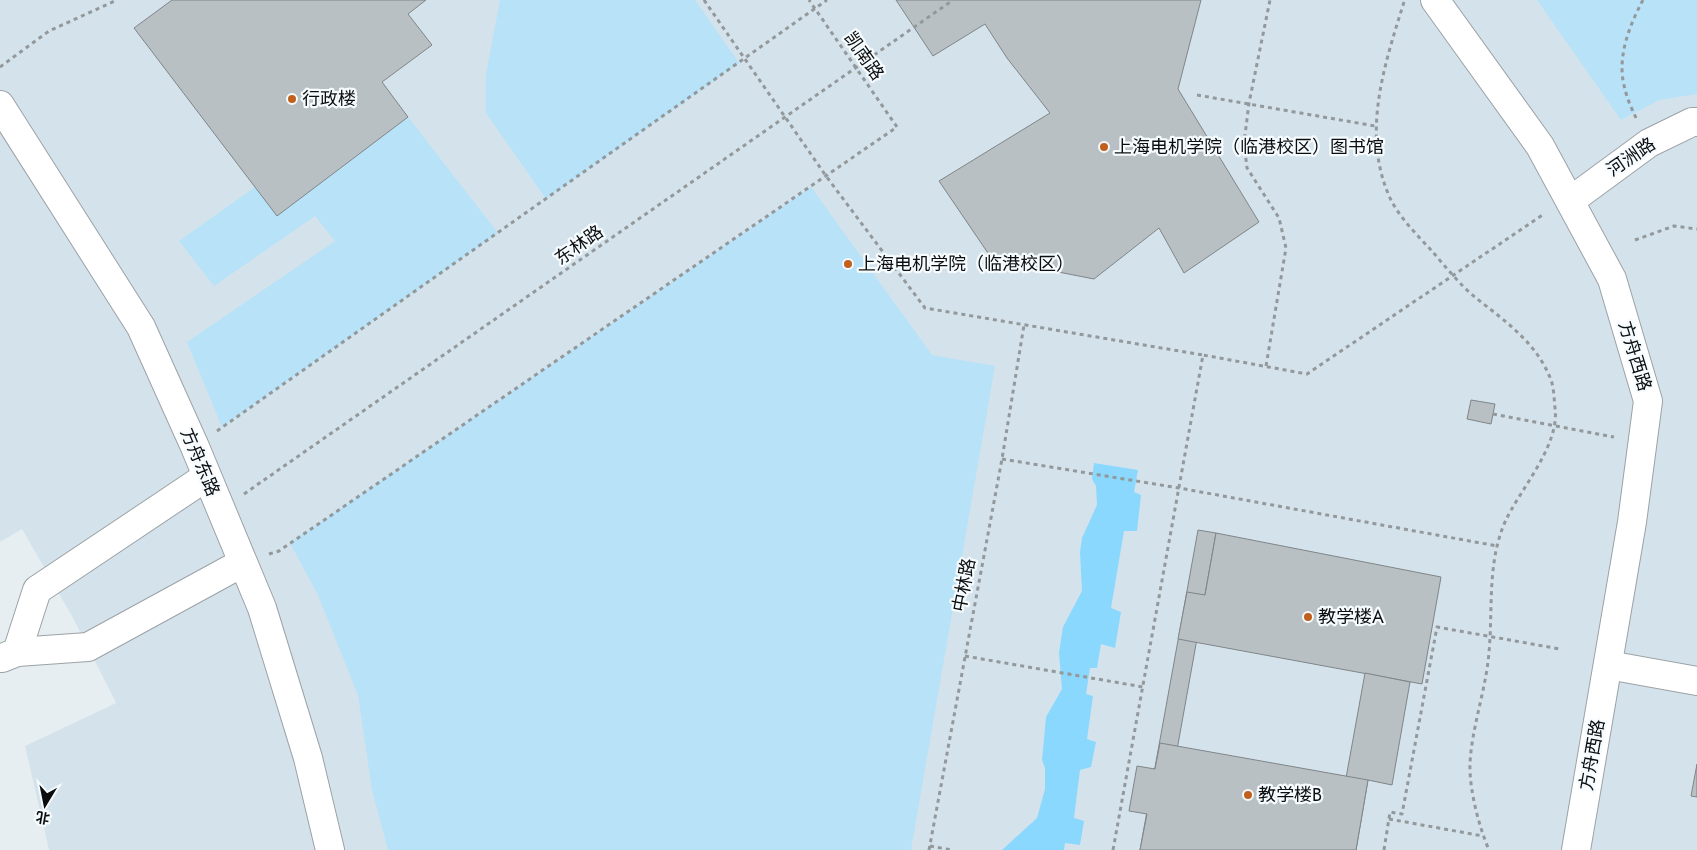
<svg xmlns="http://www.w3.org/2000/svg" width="1697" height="850" viewBox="0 0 1697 850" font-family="Jost,'Noto Sans SC',sans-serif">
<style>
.built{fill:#d4e3eb}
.green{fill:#b7e2f8}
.water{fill:#8ad8fe}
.building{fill:#b9c0c3;stroke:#7f8589}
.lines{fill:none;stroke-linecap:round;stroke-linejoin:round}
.minor-casing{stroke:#9ca2a6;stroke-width:30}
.path{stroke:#93989b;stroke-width:3;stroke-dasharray:4 4;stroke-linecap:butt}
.minor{stroke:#fff;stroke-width:28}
.poi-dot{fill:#c0601c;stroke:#f5fbfe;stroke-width:2}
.labels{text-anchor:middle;stroke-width:4.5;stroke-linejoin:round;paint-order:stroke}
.street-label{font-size:18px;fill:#0b0d0e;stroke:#f5fbfe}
.poi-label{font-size:18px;fill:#0b0d0e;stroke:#f5fbfe;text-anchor:start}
</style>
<rect width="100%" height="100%" fill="#e7eef2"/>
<path class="built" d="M0 0H1697V850H49L25 746 116 703 73 618 22 529 0 542Z"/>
<g class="green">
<path d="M500 0H695L739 63 546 199 486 113V74Z"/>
<path d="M1537 0H1697V94L1659 100 1621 120Z"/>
<path d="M408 117 498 233 222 427 187 342 335 241 315 216 214 286 179 241 255 187 277 215Z"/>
<path d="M811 187 932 355 995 366 911 850H388L372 790 358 695 318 595 290 543Z"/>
</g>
<path class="water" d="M1094 463 1138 470 1134 492 1141 495 1137 531H1124L1111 608 1121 612 1115 648 1101 644 1097 668H1090L1086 694 1093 696 1087 739 1096 742 1091 767 1080 770 1074 818 1084 821 1080 845 1065 843 1064 850H1002L1037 818 1045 789V768L1042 760 1046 717 1062 689 1059 653 1063 627 1082 591 1080 552 1082 538 1097 505 1096 486 1092 479Z"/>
<g class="building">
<path d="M172 0H426L408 14 432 45 382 82 408 117 277 216 134 28Z"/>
<path d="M896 0H1201L1178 89 1259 222 1184 273 1159 228 1094 279 992 259 939 181 1050 113 1007 58 985 24 933 56Z"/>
<path d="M1471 400 1495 404 1491 424 1467 419Z"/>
<path d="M1198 530 1216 533 1159 850H1140Z"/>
<path d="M1216 533 1441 577 1422 684 1178 639 1187 592 1205 595Z"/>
<path d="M1365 673 1410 682 1392 785 1368 780 1356 850H1333Z"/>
<path d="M1160 743 1368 780 1356 850H1140L1147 814 1129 811 1137 766 1155 769Z"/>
<path d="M1697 764V797L1691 796Z"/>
</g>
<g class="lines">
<defs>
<g id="minor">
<path d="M1435 0 1540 146 1612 279 1648 401 1632 522 1576 850"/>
<path d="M0 105 141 327 195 447 262 608 308 758 330 850"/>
<path d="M1570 201 1649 143 1692 122H1697"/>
<path d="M17 652 37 590 206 477"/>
<path d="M2 658 17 652 88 647 242 563"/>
<path d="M1608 665 1697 681"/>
</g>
</defs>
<use href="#minor" class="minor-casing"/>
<g class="path">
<path d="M704 0 826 176 925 308 1203 355"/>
<path d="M1404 2C1384 66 1361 134 1390 198 1399 217 1417 235 1431 250 1445 266 1459 284 1476 298 1505 321 1537 343 1551 380 1554 388 1554 399 1555 408 1560 446 1520 489 1505 522 1487 563 1493 609 1489 652 1486 690 1472 726 1470 763 1469 789 1479 827 1489 850"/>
<path d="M0 67 49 31 117 0"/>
<path d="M1197 95 1375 126"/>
<path d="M1636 118C1632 109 1627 99 1625 89 1616 59 1629 26 1643 0"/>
<path d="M1635 240 1674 226 1697 229"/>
<path d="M1266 366 1286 248 1279 218 1247 168 1244 143 1249 103 1270 0"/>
<path d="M1493 414 1614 437"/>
<path d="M217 431 827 0"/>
<path d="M1002 459 1179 488 1497 546"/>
<path d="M244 494 953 0"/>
<path d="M269 554 279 551 897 127 809 0"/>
<path d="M965 656 1143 687"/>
<path d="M1389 819 1483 836"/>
<path d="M930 846 952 850"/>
<path d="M929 850 1002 459 1024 325"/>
<path d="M1113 850 1203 355 1307 374 1544 214"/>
<path d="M1384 850 1390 812 1402 814 1437 627 1560 649"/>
</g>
<use href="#minor" class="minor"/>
</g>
<g class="poi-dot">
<circle cx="292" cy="99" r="5"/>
<circle cx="1104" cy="147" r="5"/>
<circle cx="848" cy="264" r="5"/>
<circle cx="1308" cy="617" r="5"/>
<circle cx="1248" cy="795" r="5"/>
</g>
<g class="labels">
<g class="street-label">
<text transform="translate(864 56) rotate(55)" y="6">凯南路</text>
<text transform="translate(1631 157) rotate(-34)" y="6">河洲路</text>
<text transform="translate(579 245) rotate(-35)" y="6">东林路</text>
<text transform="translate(1635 356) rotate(73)" y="6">方舟西路</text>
<text transform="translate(200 462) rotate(67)" y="6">方舟东路</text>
<text transform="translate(964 585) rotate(-79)" y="6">中林路</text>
<text transform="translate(1592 755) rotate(-80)" y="6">方舟西路</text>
</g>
<g class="poi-label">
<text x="302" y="105">行政楼</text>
<text x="1114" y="153">上海电机学院（临港校区）图书馆</text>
<text x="858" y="270">上海电机学院（临港校区）</text>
<text x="1318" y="623">教学楼A</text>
<text x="1258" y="801">教学楼B</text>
</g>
</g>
<g transform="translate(45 805) rotate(190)" stroke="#f5fbfe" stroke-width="4" paint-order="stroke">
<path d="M0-4L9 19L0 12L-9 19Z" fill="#0b0d0e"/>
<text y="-8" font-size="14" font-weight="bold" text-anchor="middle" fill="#0b0d0e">北</text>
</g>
</svg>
